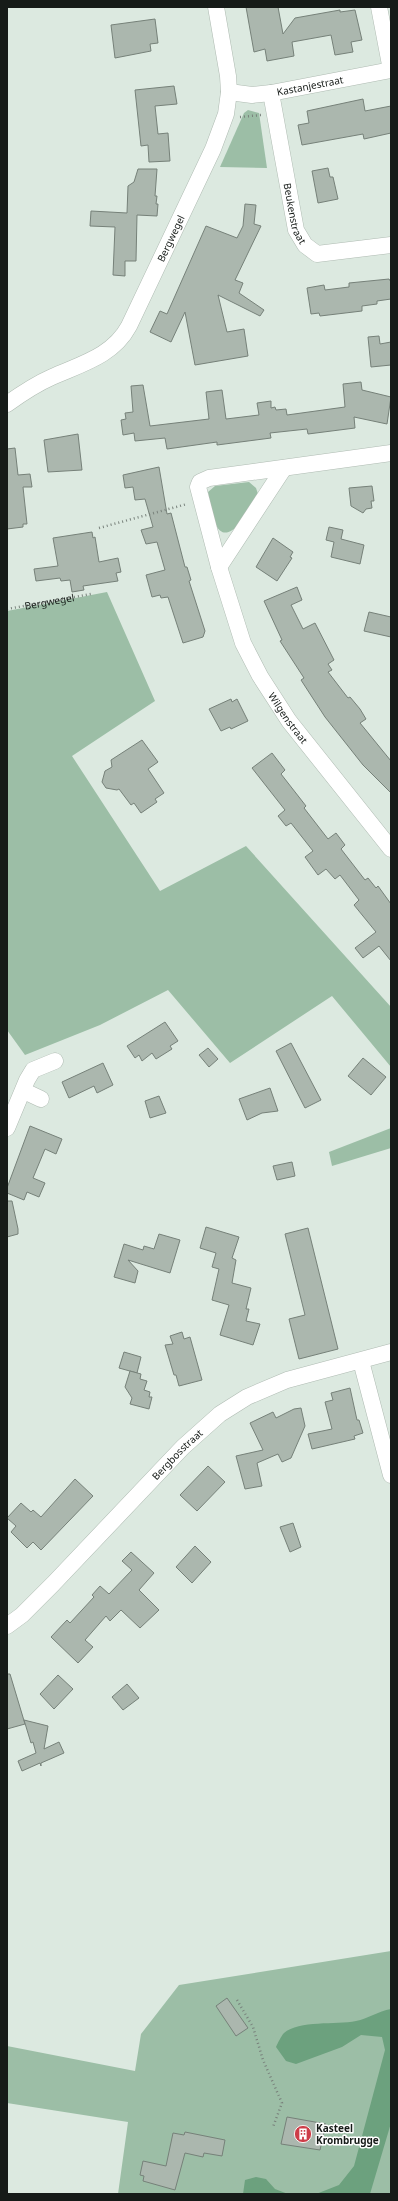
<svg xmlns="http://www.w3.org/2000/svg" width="398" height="2201" viewBox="0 0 398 2201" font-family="'Noto Sans',sans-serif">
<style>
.green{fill:#9cbea6}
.water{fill:#6ca17e}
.building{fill:#abb7ae;stroke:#768179}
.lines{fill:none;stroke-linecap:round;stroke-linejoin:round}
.minor-casing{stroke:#afbbb2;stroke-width:17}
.path{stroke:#79827c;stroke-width:2.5;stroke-dasharray:1 3;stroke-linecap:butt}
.minor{stroke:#fff;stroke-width:16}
.labels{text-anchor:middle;stroke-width:3;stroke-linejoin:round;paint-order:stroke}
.street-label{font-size:10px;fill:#161b18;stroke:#fff}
.poi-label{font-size:10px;font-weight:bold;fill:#161b18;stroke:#fff;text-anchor:start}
</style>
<rect width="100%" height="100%" fill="#dce9e0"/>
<g class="green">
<path d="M248 110 259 113 267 168 220 167 244 113Z"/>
<path d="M249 482 256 488 259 497C253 506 228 550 216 525 212 516 210 502 208 492L215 486Z"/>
<path d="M107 592 155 701 72 756 160 891 246 846 391 1007V1067L332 996 230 1063 168 990 100 1025 25 1055 7 1030V611Z"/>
<path d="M391 1128V1148L332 1166 329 1152Z"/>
<path d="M391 1951V2194H118L128 2122 7 2103V2046L135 2071 141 2034 179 1985Z"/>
</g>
<g class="water">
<path d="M391 2009V2123L370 2194H316L339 2185 354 2166 385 2050 382 2037 361 2035 342 2047 296 2064 286 2061 276 2047C278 2043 281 2036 284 2033 299 2020 336 2025 356 2021 368 2019 378 2011 391 2009Z"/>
<path d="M256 2177 266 2179 275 2189 288 2194H243L245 2180Z"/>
</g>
<g class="building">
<path d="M246 7H278L283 34 295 18 340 10V12L355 10 362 40 351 42 353 52 335 55 331 35 292 42 294 56 267 61 265 49 254 52Z"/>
<path d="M155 19 158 43 150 44 151 51 115 58 111 25Z"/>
<path d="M174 86 177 104 155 106 158 134 168 133 170 161 149 162 148 145 141 146 135 90Z"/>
<path d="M363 99 365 111 391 106V133L364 139 363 134 302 145 298 125 309 123 307 111Z"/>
<path d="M328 168 330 177H333L338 199 318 203 312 171Z"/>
<path d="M138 169H157L155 196H157L156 204H158L157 216 137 215 136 261H125V276L113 275 115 227 90 226 91 211 127 213 128 186 134 182Z"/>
<path d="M245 204 256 205 254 224 261 226 235 280 243 283 239 293 264 310 260 316 218 295 227 332 244 329 248 356 195 365 185 312 171 342 150 332 160 311 167 314 206 226 237 238 243 226Z"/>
<path d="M389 279 391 282V299L377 301V304L362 306V311L320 316 319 313 311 314 307 288 324 285 325 290 349 287V283Z"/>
<path d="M379 336 380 344 391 342V365L371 367 368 337Z"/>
<path d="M361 382 362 390 391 397 387 424 354 417 355 428 308 434 307 429 270 433 271 438 217 445V442L167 449 165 438 135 441 134 433 123 435 121 420 126 419 125 413 133 412 131 386 143 385 150 426 209 419 206 392 222 390 226 419 259 415 257 403 271 401V408L275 407 276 410 286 409 287 415 345 407 343 384Z"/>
<path d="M78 434 82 470 48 472 44 440Z"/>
<path d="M15 448 18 475 30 474 32 487H23L27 524H23V527L7 529V449Z"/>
<path d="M159 467 167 514 171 513 185 567H187L191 580 189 581 205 631 203 637 183 643 168 597 161 598 160 595 152 597 146 575 165 570 157 542 146 544 141 530 153 527 145 499 135 500 133 487 125 488 123 475Z"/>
<path d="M372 486 374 501H371L372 508 366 509 363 513 351 506 349 488Z"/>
<path d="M329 527 343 530 341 539 364 545 360 564 331 557 334 542 326 540Z"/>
<path d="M92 532 93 538 95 537 99 562 118 558 121 572 116 573 118 581 83 586 84 590 72 592 70 580 61 581 60 578 36 581 34 569 58 566 53 538Z"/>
<path d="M273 538 293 552 290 557 292 558 277 581 256 567Z"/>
<path d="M297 587 302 600 291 605 303 629 315 623 334 660 328 664 332 670 328 672 348 698 350 697 360 709 366 719 360 723 391 761V793L363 765 325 717 301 680 304 678 280 641 282 640 264 601Z"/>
<path d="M369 612 391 617V637L364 631Z"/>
<path d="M231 699 232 702 237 699 248 721 231 729 230 727 221 731 209 709Z"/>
<path d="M142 740 158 762 148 769 164 793 155 799 157 802 141 813 134 803 131 805 119 789 117 790 106 788 102 782 105 771 112 767 111 760Z"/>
<path d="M272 753 285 770 281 774 306 806 304 808 328 839 336 833 345 845 341 849 365 880 368 878 376 888 378 886 391 904V961L379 946 363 958 355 948 376 932 354 905 359 900 340 875 335 879 326 869 318 875 305 857 313 851 291 823 286 826 278 816 285 810 252 768Z"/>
<path d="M165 1022 178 1041 170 1046 172 1049 156 1059 152 1053 142 1061 139 1055 135 1058 127 1046Z"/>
<path d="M291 1043 321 1100 305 1108 276 1051Z"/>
<path d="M208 1048 218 1059 209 1067 199 1055Z"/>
<path d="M363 1058 386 1077 371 1095 348 1076Z"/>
<path d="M103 1063 113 1085 97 1093 94 1086 69 1098 62 1082Z"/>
<path d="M270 1088 278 1111 262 1113 247 1120 239 1099Z"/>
<path d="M159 1096 166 1113 150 1118 145 1101Z"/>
<path d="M30 1126 62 1139 56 1154 45 1149 33 1178 45 1183 39 1197 27 1192 24 1200 7 1193V1188Z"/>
<path d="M292 1162 295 1176 277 1180 273 1166Z"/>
<path d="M7 1201H12L18 1229V1234L7 1237Z"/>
<path d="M206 1227 239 1237 232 1258 236 1260 232 1283 251 1288 246 1309H249L246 1321 260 1324 253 1345 220 1335 229 1305 212 1300 219 1269 212 1267 216 1253 200 1248Z"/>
<path d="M308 1228 338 1349 299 1359 289 1319 305 1315 285 1234Z"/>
<path d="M159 1234 180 1240 170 1273 128 1260 138 1271 135 1283 114 1277 124 1244 143 1250 144 1246 154 1249Z"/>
<path d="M182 1332 184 1339 190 1337 202 1380 179 1386 176 1375H174L165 1345 173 1344 170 1336Z"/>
<path d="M124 1352 141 1357 137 1373 119 1368Z"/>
<path d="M130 1371 141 1374 140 1379 147 1381 144 1390 150 1392 149 1397H152L149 1409 130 1404 132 1398 125 1387Z"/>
<path d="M350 1388 357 1420H359L363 1433 354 1436 355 1439 312 1449 308 1434 332 1429 325 1402 333 1400 331 1393Z"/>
<path d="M301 1408 305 1426 291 1458 282 1462 278 1454 257 1463 262 1486 245 1489 236 1456 263 1450 250 1423 273 1412 276 1418 294 1409Z"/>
<path d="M208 1466 225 1482 197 1511 180 1495Z"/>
<path d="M75 1479 93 1496 41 1550 33 1542 27 1548 11 1532 16 1526 7 1518 21 1503 31 1512 33 1510 41 1517Z"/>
<path d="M293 1523 301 1547 290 1552 280 1527Z"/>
<path d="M195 1546 211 1562 192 1583 176 1567Z"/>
<path d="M131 1552 154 1573 139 1590 159 1610 140 1628 121 1610 110 1621 106 1616 85 1640 93 1647 78 1663 51 1637 67 1620 70 1623 94 1597 92 1595 100 1586 109 1594 132 1570 122 1561Z"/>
<path d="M7 1674H10L25 1724 7 1729Z"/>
<path d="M58 1675 73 1689 54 1709 40 1694Z"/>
<path d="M127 1684 139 1698 123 1710 112 1697Z"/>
<path d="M24 1720 48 1726 44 1749 59 1742 64 1753 41 1763V1766L40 1763 22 1771 18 1761 36 1753 33 1742 31 1743Z"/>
<path d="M227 1998 248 2028 236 2036 216 2006Z"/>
<path d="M287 2117 326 2124 320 2150 281 2144Z"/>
<path d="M185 2132 225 2140 222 2156 204 2153 203 2157 185 2153 175 2190 143 2181 144 2176 140 2175 143 2161 166 2166 173 2133 184 2135Z"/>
</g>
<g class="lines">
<defs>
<g id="minor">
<path d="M379 7 391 70"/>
<path id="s2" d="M229 92 252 95 271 93 391 70"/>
<path id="s3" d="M271 93 296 230 305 245 317 254 391 245"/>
<path id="s4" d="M7 404C21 394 36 384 52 377 81 364 113 356 129 326L213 149 226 114 229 92 228 76 216 7"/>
<path id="s5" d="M391 453 209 478 200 482 198 487 219 567 243 643 260 676 289 721 391 849"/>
<path d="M219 567 284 468"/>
<path d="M24 1091 41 1099"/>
<path d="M7 1128 27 1080 33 1070 55 1061"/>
<path d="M361 1361 391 1475"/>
<path id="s6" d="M7 1626 22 1615 53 1584 183 1447 220 1414 247 1397 287 1380 391 1352"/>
</g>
</defs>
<use href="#minor" class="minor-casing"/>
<g class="path">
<path d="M240 117 261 115"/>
<path d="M99 528 187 504"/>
<path id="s1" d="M7 609 91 594"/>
<path d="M237 2000 253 2027 263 2060 282 2103 273 2127"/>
</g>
<use href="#minor" class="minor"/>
</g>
<defs>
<symbol id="building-disc" viewBox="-11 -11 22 22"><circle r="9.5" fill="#cd3d48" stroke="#fff"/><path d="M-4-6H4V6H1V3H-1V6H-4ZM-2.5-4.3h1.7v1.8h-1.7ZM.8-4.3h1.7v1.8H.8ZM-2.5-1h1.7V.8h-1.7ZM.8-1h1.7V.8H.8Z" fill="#fff"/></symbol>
</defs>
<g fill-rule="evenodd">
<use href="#building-disc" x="293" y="2124" width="20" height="20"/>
</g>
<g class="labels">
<g class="street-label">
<text dy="4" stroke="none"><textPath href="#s2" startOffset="82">Kastanjestraat</textPath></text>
<text dy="4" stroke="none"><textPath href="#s3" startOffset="123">Beukenstraat</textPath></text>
<text dy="4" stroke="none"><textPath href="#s4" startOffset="244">Bergwegel</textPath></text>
<text dy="4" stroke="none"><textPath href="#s1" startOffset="43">Bergwegel</textPath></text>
<text dy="4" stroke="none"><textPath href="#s5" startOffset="449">Wilgenstraat</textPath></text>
<text dy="4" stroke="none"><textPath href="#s6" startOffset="242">Bergbosstraat</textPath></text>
</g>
<g class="poi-label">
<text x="316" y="2132">Kasteel<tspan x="316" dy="12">Krombrugge</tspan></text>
</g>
</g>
<rect width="398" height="2201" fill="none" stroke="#161b18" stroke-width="16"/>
</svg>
